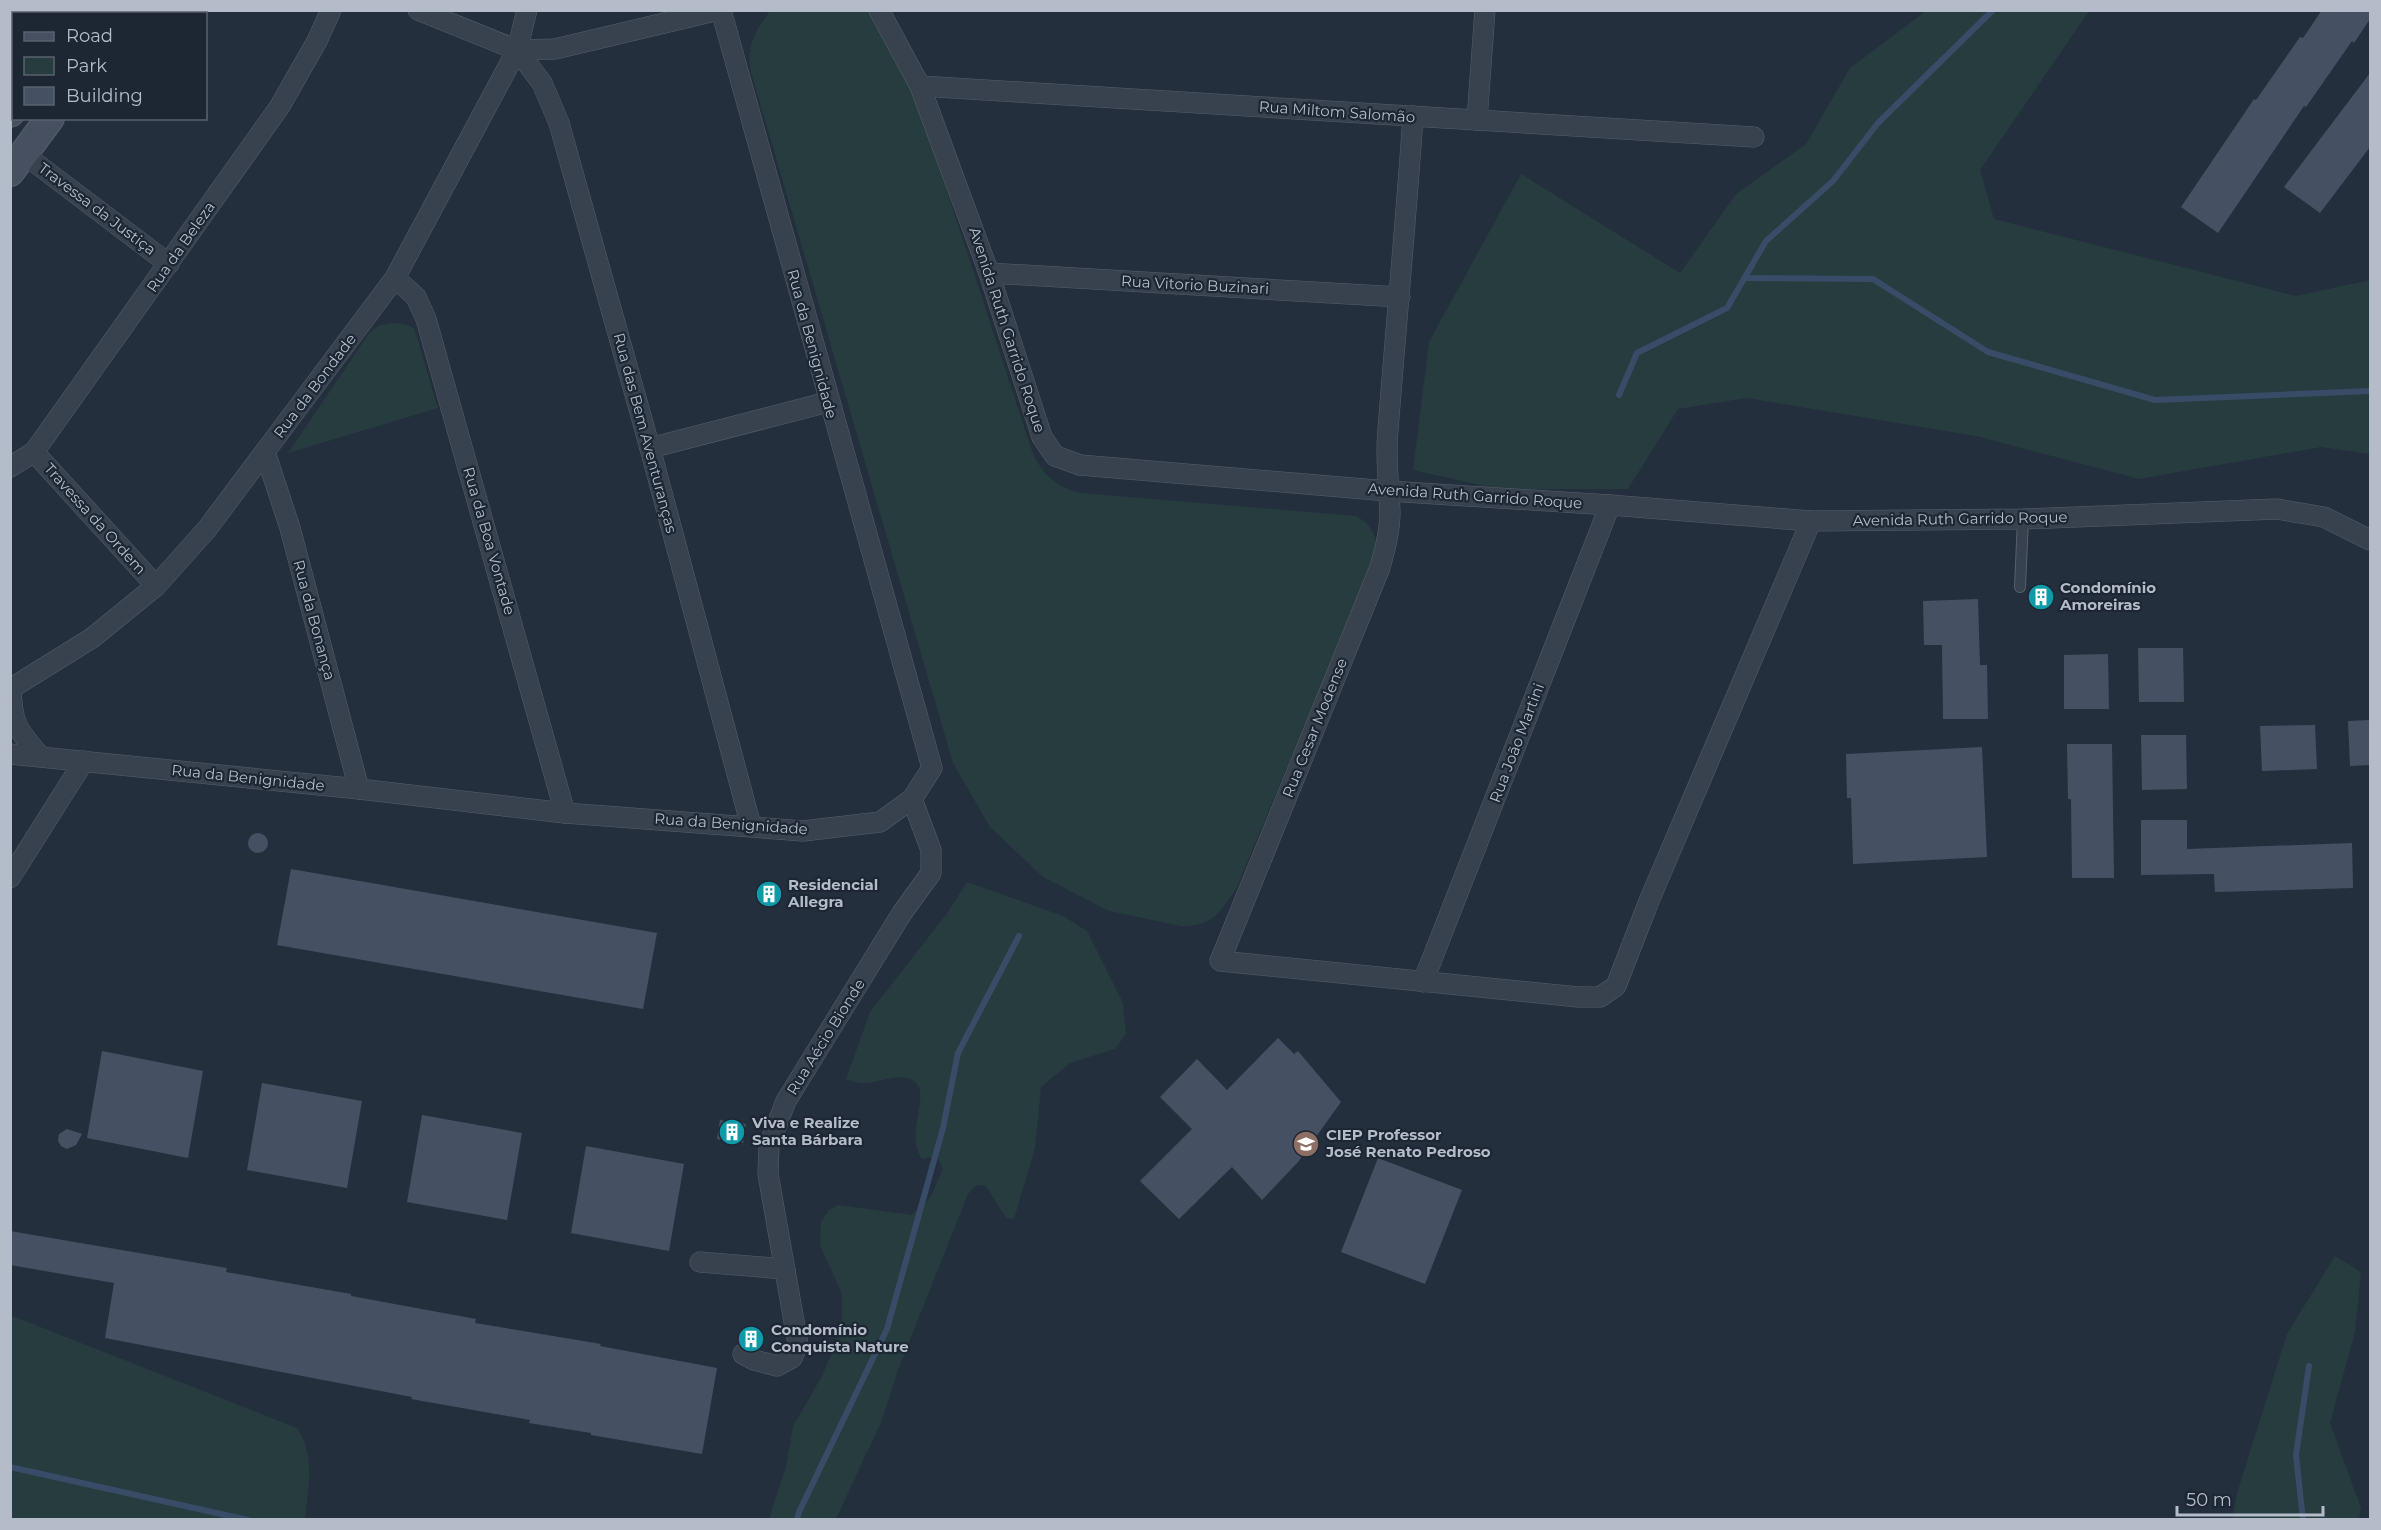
<svg xmlns="http://www.w3.org/2000/svg" width="2381" height="1530" viewBox="0 0 2381 1530" font-family="Montserrat,sans-serif">
<style>
.green{fill:#263c3f}
.lines{fill:none;stroke-linecap:round;stroke-linejoin:round}
.stream{stroke:#394c67;stroke-width:6}
.building{fill:#455162}
.lane-casing{stroke:#565f6c;stroke-width:12}
.street-casing{stroke:#565f6c;stroke-width:21}
.secondary-casing{stroke:#565f6c;stroke-width:30}
.lane{stroke:#38414e;stroke-width:10}
.street{stroke:#38414e;stroke-width:20}
.secondary{stroke:#465061;stroke-width:28}
.labels{text-anchor:middle;stroke-width:4.5;stroke-linejoin:round;paint-order:stroke}
.street-label{font-size:15px;fill:#b4bcc9;stroke:#1d2633}
.poi-label{font-size:15px;font-weight:bold;fill:#b4bcc9;stroke:#1d2633;text-anchor:start}
</style>
<rect width="100%" height="100%" fill="#242f3e"/>
<g class="green">
<path d="M770 11H871L917 99 1032 451C1042 475 1056 487 1081 493L1356 516C1372 525 1378 537 1376 555L1236 889C1220 912 1212 927 1181 926L1109 911 1043 877 990 827 953 763 751 72C746 46 755 31 770 11Z"/>
<path d="M1926 11H2089L1980 170 1994 219 2296 296 2370 280V454L2321 447 2139 479 1976 436 1747 398 1678 409 1628 489H1498L1413 470 1429 342 1521 174 1680 273 1736 194 1806 144 1850 68Z"/>
<path d="M392 323 404 324 414 328 438 408 288 453 370 332 380 325Z"/>
<path d="M967 882 1063 916 1087 931 1123 1003 1126 1034 1115 1049 1070 1063 1041 1087 1035 1148 1014 1219 1006 1218 986 1186 977 1185 968 1194 898 1370 882 1420 836 1519H769L786 1467 793 1426 822 1376 842 1328V1294L820 1245 821 1222 829 1210 838 1205 912 1215 930 1198 943 1169 937 1156 922 1159C904 1133 932 1094 914 1081 898 1071 877 1085 859 1083 855 1082 850 1080 846 1079L870 1012 948 912Z"/>
<path d="M2335 1256 2361 1272 2355 1332 2330 1423 2361 1508 2359 1519H2232L2238 1490 2287 1334Z"/>
<path d="M10 1315 297 1428C316 1456 308 1488 305 1519H11Z"/>
</g>
<g class="lines">
<g class="stream">
<path d="M1745 278 1873 279 1988 352 2155 400 2370 391"/>
<path d="M1619 395 1637 353 1727 308 1766 241 1833 181 1878 123 1993 10"/>
<path d="M10 1467 248 1520"/>
<path d="M797 1520 799 1512 887 1329 943 1128 958 1053 1019 936"/>
<path d="M2303 1520 2296 1455 2309 1366"/>
</g>
</g>
<g class="building">
<path d="M2322 10H2370V19L2354 43 2352 41 2306 107 2304 106 2218 233 2181 207 2254 99 2256 100 2300 37 2303 38Z"/>
<path d="M2370 73V147L2320 213 2284 187Z"/>
<path d="M2052 588V605H2031V589Z"/>
<path d="M1978 599 1980 665H1987L1988 719H1943L1942 645H1924L1923 601Z"/>
<path d="M2138 648H2183L2184 702H2139Z"/>
<path d="M2108 654 2109 709H2064V655Z"/>
<path d="M2369 720 2370 765 2350 766 2348 721Z"/>
<path d="M2315 725 2317 769 2262 771 2260 726Z"/>
<path d="M2141 735H2186L2187 789 2142 790Z"/>
<path d="M2067 744H2112L2114 878H2072L2071 799H2068Z"/>
<path d="M1982 747 1987 857 1853 864 1851 798H1847L1846 754Z"/>
<path d="M2141 820H2187V849L2352 843 2353 888 2215 892 2214 874 2141 875Z"/>
<circle cx="258" cy="843" r="10"/>
<path d="M291 869 657 933 643 1009 277 945Z"/>
<path d="M1278 1038 1294 1054 1298 1051 1341 1102 1298 1162 1262 1200 1232 1167 1179 1219 1140 1181 1192 1129 1160 1097 1197 1059 1227 1090Z"/>
<path d="M102 1051 203 1071 188 1158 87 1138Z"/>
<path d="M262 1083 362 1101 347 1188 247 1170Z"/>
<path d="M422 1115 522 1133 507 1220 407 1202Z"/>
<path d="M720 1120 746 1124 743 1143 717 1139Z"/>
<path d="M67 1129 82 1134 76 1145 67 1149 61 1146 58 1141 59 1134Z"/>
<path d="M586 1146 684 1164 669 1251 571 1233Z"/>
<path d="M1378 1158 1462 1190 1425 1284 1341 1252Z"/>
<path d="M10 1231 227 1268 226 1272 351 1294V1296L476 1319 475 1323 601 1344 600 1346 717 1368 702 1454 591 1435V1433L529 1423 530 1420 411 1399 412 1397 105 1338 114 1283 10 1265Z"/>
</g>
<g class="lines">
<defs>
<path id="lane" d="M2020 587 2023 519"/>
<g id="street">
<path d="M418 10 517 50 555 49 719 10"/>
<path d="M879 10 920 86 989 273 1042 437 1055 456 1080 465 1388 491 1610 505 1811 521 2023 519 2277 509 2324 517 2370 540"/>
<path d="M50 14 56 10"/>
<path d="M10 35 14 33"/>
<path d="M517 50 542 83 559 123 650 448 751 826"/>
<path d="M10 69 14 72"/>
<path d="M920 86 1754 137"/>
<path d="M1413 116C1406 221 1396 325 1388 430 1385 458 1389 484 1390 512 1390 532 1385 551 1379 570L1220 961 1578 997H1600L1616 986 1649 901 1811 521"/>
<path d="M1477 120 1485 10"/>
<path d="M25 155 169 264"/>
<path d="M989 273 1400 297"/>
<path d="M395 278 416 297 426 319 565 813"/>
<path d="M650 448 828 402"/>
<path d="M34 452 156 586"/>
<path d="M265 452 290 528 359 789"/>
<path d="M10 467 34 452 280 106 317 41 331 10"/>
<path d="M11 688C12 724 17 729 40 756"/>
<path d="M10 689 92 638 156 586 207 529 395 278 517 50 527 10"/>
<path d="M10 754 359 789 565 813 803 831 880 822 912 799 932 768 721 10"/>
<path d="M10 878 84 761"/>
<path d="M1423 982 1610 505"/>
<path d="M700 1262 785 1269"/>
<path d="M743 1354 754 1360 777 1366 792 1358 798 1344 768 1174 769 1145 786 1101 902 913 931 873V850L912 799"/>
</g>
<g id="secondary">
<path d="M79 14 81 10"/>
<path d="M121 14 123 10"/>
<path d="M10 113 14 109"/>
<path d="M10 172 50 118"/>
</g>
</defs>
<use href="#lane" class="lane-casing"/>
<use href="#street" class="street-casing"/>
<use href="#secondary" class="secondary-casing"/>
<use href="#lane" class="lane"/>
<use href="#street" class="street"/>
<use href="#secondary" class="secondary"/>
</g>
<defs>
<symbol id="building-disc" viewBox="-11 -11 22 22"><circle r="9.5" fill="#0f9aa8" stroke="#1d2633"/><path d="M-4-6H4V6H1V3H-1V6H-4ZM-2.5-4.3h1.7v1.8h-1.7ZM.8-4.3h1.7v1.8H.8ZM-2.5-1h1.7V.8h-1.7ZM.8-1h1.7V.8H.8Z" fill="#fff"/></symbol>
<symbol id="school-disc" viewBox="-11 -11 22 22"><circle r="9.5" fill="#8d6e63" stroke="#1d2633"/><path d="M0-5L7-2L0 1L-7-2ZM-4 1L0 2.5L4 1V4Q0 6-4 4Z" fill="#fff"/></symbol>
</defs>
<g fill-rule="evenodd">
<use href="#building-disc" x="2026" y="582" width="30" height="30"/>
<use href="#building-disc" x="754" y="879" width="30" height="30"/>
<use href="#building-disc" x="717" y="1117" width="30" height="30"/>
<use href="#school-disc" x="1291" y="1129" width="30" height="30"/>
<use href="#building-disc" x="736" y="1324" width="30" height="30"/>
</g>
<g class="labels">
<g class="street-label">
<text transform="translate(1337 112) rotate(4)" y="5">Rua Miltom Salomão</text>
<text transform="translate(97 209) rotate(37)" y="5">Travessa da Justiça</text>
<text transform="translate(181 247) rotate(-55)" y="5">Rua da Beleza</text>
<text transform="translate(1195 285) rotate(3)" y="5">Rua Vitorio Buzinari</text>
<text transform="translate(1007 330) rotate(72)" y="5">Avenida Ruth Garrido Roque</text>
<text transform="translate(812 344) rotate(75)" y="5">Rua da Benignidade</text>
<text transform="translate(315 386) rotate(-53)" y="5">Rua da Bondade</text>
<text transform="translate(645 433) rotate(75)" y="5">Rua das Bem Aventuranças</text>
<text transform="translate(1475 496) rotate(4)" y="5">Avenida Ruth Garrido Roque</text>
<text transform="translate(95 519) rotate(48)" y="5">Travessa da Ordem</text>
<text transform="translate(1960 519) rotate(-1)" y="5">Avenida Ruth Garrido Roque</text>
<text transform="translate(489 541) rotate(74)" y="5">Rua da Boa Vontade</text>
<text transform="translate(314 620) rotate(75)" y="5">Rua da Bonança</text>
<text transform="translate(1315 728) rotate(-68)" y="5">Rua Cesar Modense</text>
<text transform="translate(1517 743) rotate(-69)" y="5">Rua João Martini</text>
<text transform="translate(248 778) rotate(6)" y="5">Rua da Benignidade</text>
<text transform="translate(731 824) rotate(4)" y="5">Rua da Benignidade</text>
<text transform="translate(826 1037) rotate(-58)" y="5">Rua Aécio Bionde</text>
</g>
<g class="poi-label">
<text x="2060" y="593">Condomínio<tspan x="2060" dy="17">Amoreiras</tspan></text>
<text x="788" y="890">Residencial<tspan x="788" dy="17">Allegra</tspan></text>
<text x="752" y="1128">Viva e Realize<tspan x="752" dy="17">Santa Bárbara</tspan></text>
<text x="1326" y="1140">CIEP Professor<tspan x="1326" dy="17">José Renato Pedroso</tspan></text>
<text x="771" y="1335">Condomínio<tspan x="771" dy="17">Conquista Nature</tspan></text>
</g>
</g>
<rect width="2381" height="1530" fill="none" stroke="#b4bcc9" stroke-width="24"/>
<rect x="12" y="12" width="195" height="108" fill="#1d2633" stroke="#59626f" stroke-width="1.5"/>
<rect x="24" y="32" width="30" height="9" fill="#465061" stroke="#59626f" stroke-width="1.5"/>
<text x="66" y="42" font-size="18" fill="#b4bcc9">Road</text>
<rect x="24" y="57" width="30" height="18" fill="#263c3f" stroke="#59626f" stroke-width="1.5"/>
<text x="66" y="72" font-size="18" fill="#b4bcc9">Park</text>
<rect x="24" y="87" width="30" height="18" fill="#455162" stroke="#59626f" stroke-width="1.5"/>
<text x="66" y="102" font-size="18" fill="#b4bcc9">Building</text>
<path d="M2177 1506v9h146v-9" fill="none" stroke="#b4bcc9" stroke-width="3"/>
<text x="2186" y="1506" font-size="18" fill="#b4bcc9" stroke="#1d2633" stroke-width="4.5" paint-order="stroke">50 m</text>
</svg>
